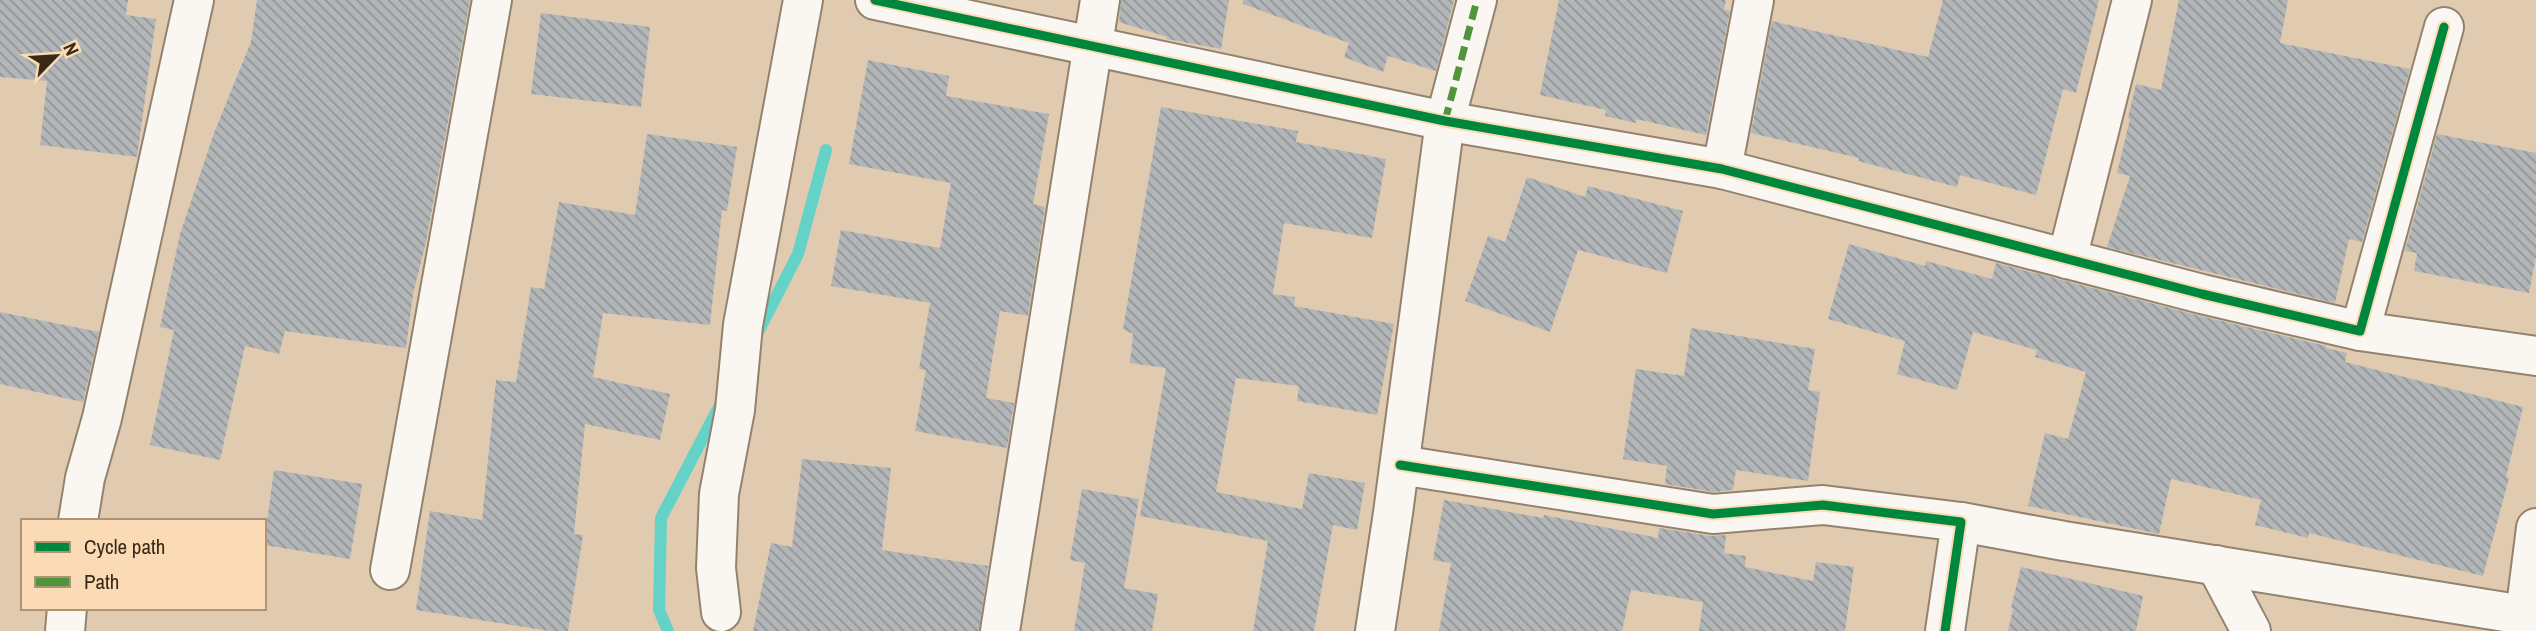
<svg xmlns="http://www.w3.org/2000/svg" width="2536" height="631" viewBox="0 0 2536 631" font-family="'Archivo Narrow',sans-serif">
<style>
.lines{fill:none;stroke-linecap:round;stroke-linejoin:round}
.stream{stroke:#64d2c6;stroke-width:12}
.building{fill:url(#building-back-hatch)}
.minor-casing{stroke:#93836e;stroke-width:42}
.minor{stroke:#faf7f3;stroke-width:38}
.quiet{stroke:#50953b;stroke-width:7;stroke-dasharray:14 7;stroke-linecap:butt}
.cycleway-casing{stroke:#fbdbb5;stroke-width:13}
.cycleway{stroke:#00873e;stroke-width:9}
</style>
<defs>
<pattern id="building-back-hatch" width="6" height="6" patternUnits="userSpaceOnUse" patternTransform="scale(1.75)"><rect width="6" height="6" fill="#b2b6b8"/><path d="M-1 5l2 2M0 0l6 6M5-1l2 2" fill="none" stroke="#929495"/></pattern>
</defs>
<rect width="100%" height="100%" fill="#e0cbb1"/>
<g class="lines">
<g class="stream">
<path d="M757 334 798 254 826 150"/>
<path d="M668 631 659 610 661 518 721 403"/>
</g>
</g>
<g class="building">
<path d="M0 0H128L126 15 156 19 137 157 40 145 47 81 0 77Z"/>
<path d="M257 0H470L426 242 413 294 406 348 285 331 279 354 245 346 220 460 150 445 174 330 160 327 180 234 214 133 251 42Z"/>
<path d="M1121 0H1229L1221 49 1167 39V37L1119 22Z"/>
<path d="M1243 0H1454L1436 71 1388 56 1383 72 1344 57 1349 43 1243 4Z"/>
<path d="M1559 0H1726L1724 10 1730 11 1706 135 1636 119V123L1605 116 1606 110 1540 95Z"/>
<path d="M1943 0H2099L2076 93 2063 89 2036 195 1960 175 1957 187 1858 161 1859 158 1751 133 1772 21 1928 57Z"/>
<path d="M2179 0H2288L2280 43 2410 69 2362 242 2349 239 2335 303 2107 247 2130 176 2117 173 2130 119 2128 118 2136 84 2161 90Z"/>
<path d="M541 13 650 27 641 107 531 94Z"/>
<path d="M868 60 949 76 946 96 1049 114 1033 204 1045 207 1028 316 1000 311 986 398 1014 403 1007 448 915 431 926 370 919 369 930 303 831 286 841 230 940 248 951 183 849 164Z"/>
<path d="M1161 107 1298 131 1296 142 1386 159 1372 238 1284 223 1273 294 1295 297 1294 306 1394 324 1377 415 1297 401 1299 386 1236 378 1216 492 1302 509 1309 473 1365 483 1357 530 1333 525 1314 631H1253L1268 541 1140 516 1166 368 1130 363 1133 334 1123 329Z"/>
<path d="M647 134 737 147 727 211 722 210 710 325 603 313 593 377 670 394 660 440 585 424 574 534 583 535 568 631H550L416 610 430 511 482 520 496 380 516 382 531 287 544 289 559 202 635 215Z"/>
<path d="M2437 134 2536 153V257L2529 293 2414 271 2417 253 2405 251Z"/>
<path d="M1527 177 1585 197 1588 186 1683 211 1667 273 1578 250 1550 332 1465 301 1488 236 1505 242Z"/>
<path d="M1849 244 1925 266 1926 261 1992 279 1996 263 2196 315 2326 346V348L2347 353 2345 362 2523 407 2506 477 2509 478 2483 576 2309 533 2308 538 2255 525 2261 500 2171 479 2159 534 2028 506 2045 433 2068 439 2086 372 2035 357 2037 350 1973 332 1957 390 1897 374 1905 341 1828 319Z"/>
<path d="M0 312 99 332 83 402 0 384Z"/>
<path d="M1691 328 1815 349 1808 390 1820 392 1808 481 1736 470 1733 490 1714 492 1665 484 1667 466 1623 459 1636 369 1684 376Z"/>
<path d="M802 459 891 468 882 550 988 566 979 631H753L771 543 792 547Z"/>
<path d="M274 470 362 484 350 559 264 545Z"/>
<path d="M1082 489 1139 499 1124 588 1158 594 1152 631H1074L1085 563 1070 560Z"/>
<path d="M1444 500 1543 518 1544 515 1658 538 1659 528 1710 536 1726 535 1724 553 1746 556 1745 567 1813 581 1816 562 1854 567 1845 631H1699L1703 602 1631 590 1622 631H1439L1451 563 1433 560Z"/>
<path d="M2021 567 2143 596 2136 631H2008L2013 609 2011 608Z"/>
</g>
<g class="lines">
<defs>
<g id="minor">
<path d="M875 0 1445 121 1722 169 2202 294 2360 331 2444 27"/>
<path d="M1722 169 1754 0"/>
<path d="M2067 259 2132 0"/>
<path d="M2360 331 2536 356"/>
<path d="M1400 465 1713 514 1823 505 1961 522 1945 631"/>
<path d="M78 521 85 478 102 418 194 0"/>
<path d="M1961 522 2064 541 2536 617"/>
<path d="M2216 565 2251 631"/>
<path d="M390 570 492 0"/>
<path d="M721 612 716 568 719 494 735 410 743 325 803 0"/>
<path d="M65 631 67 608"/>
<path d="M1000 631 1100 0"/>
<path d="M1375 631 1393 513 1445 121 1477 0"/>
<path d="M2523 631 2536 528"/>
</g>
</defs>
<use href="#minor" class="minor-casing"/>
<use href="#minor" class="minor"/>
<path class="quiet" d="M1445 121 1477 0"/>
<defs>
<g id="cycleway">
<path d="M875 0 1445 121 1722 169 2202 294 2360 331 2444 27"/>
<path d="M1400 465 1713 514 1823 505 1961 522 1945 631"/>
</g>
</defs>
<use href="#cycleway" class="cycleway-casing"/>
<use href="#cycleway" class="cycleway"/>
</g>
<rect x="21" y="519" width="245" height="91" fill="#fbdbb5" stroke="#ad9476" stroke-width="2"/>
<rect x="35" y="542" width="35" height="10" fill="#00873e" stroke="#ad9476" stroke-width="2"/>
<text x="84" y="554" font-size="21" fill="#392917">Cycle path</text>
<rect x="35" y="577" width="35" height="10" fill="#50953b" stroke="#ad9476" stroke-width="2"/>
<text x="84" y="589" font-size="21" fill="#392917">Path</text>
<g transform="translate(56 56) rotate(65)" stroke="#fbdbb5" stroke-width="5" paint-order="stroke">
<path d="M0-5L12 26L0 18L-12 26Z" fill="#392917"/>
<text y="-10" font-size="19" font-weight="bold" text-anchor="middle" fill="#392917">N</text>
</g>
</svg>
